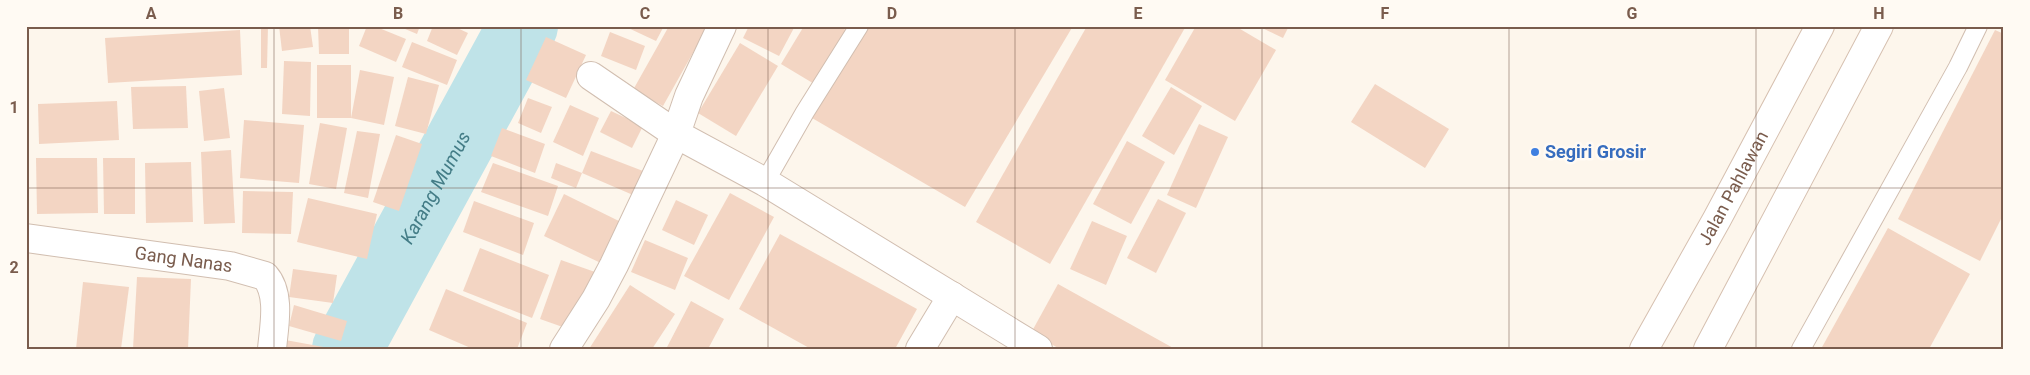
<svg xmlns="http://www.w3.org/2000/svg" width="2030" height="375" viewBox="0 0 2030 375" font-family="Roboto,sans-serif">
<style>
.lines{fill:none;stroke-linecap:round;stroke-linejoin:round}
.river{stroke:#bfe3e8;stroke-width:70}
.building{fill:#f3d5c3}
.lane-casing{stroke:#d1beb0;stroke-width:20}
.street-casing{stroke:#d1beb0;stroke-width:30}
.secondary-casing{stroke:#d6c0b0;stroke-width:30}
.lane{stroke:#fff;stroke-width:18}
.street{stroke:#fff;stroke-width:28}
.secondary{stroke:#fff;stroke-width:28}
.grid{fill:none;stroke:#7a5c4d;stroke-width:1;stroke-opacity:0.55}
.shop-dot{fill:#3f7fe0;stroke:#fffaf3;stroke-width:2}
.labels{text-anchor:middle;stroke-width:5;stroke-linejoin:round;paint-order:stroke}
.shop-label{font-size:18px;font-weight:bold;fill:#366cbe;stroke:#fffaf3;text-anchor:start}
.street-label{font-size:18px;fill:#7a5c4d;stroke:#fffaf3}
.water-label{font-size:19px;font-style:italic;fill:#437c86;stroke:#fffaf3}
.neatline{fill:none;stroke:#7a5c4d;stroke-width:2}
.grid-label{font-size:16px;text-anchor:middle;font-weight:bold;fill:#7a5c4d}
</style>
<rect width="100%" height="100%" fill="#fdf6ec"/>
<g class="lines">
<path class="river" id="s1" d="M347 349 523 26"/>
</g>
<g class="building">
<path d="M261 26H268L267 68H261Z"/>
<path d="M279 26H310L313 47 282 51Z"/>
<path d="M318 26H349V54H319Z"/>
<path d="M367 26H374L406 39 396 62 359 46Z"/>
<path d="M398 26H420L417 34Z"/>
<path d="M433 26H453L468 33 457 55 427 41Z"/>
<path d="M624 26H664L656 41Z"/>
<path d="M669 26H708L663 106 633 90Z"/>
<path d="M749 26H795L779 56 743 38Z"/>
<path d="M804 26H839L849 32 816 85 781 64Z"/>
<path d="M866 26H1073L965 207 812 118Z"/>
<path d="M1087 26H1186L1050 264 976 222Z"/>
<path d="M1196 26H1235L1276 50 1235 121 1165 80Z"/>
<path d="M1258 26H1289L1283 38Z"/>
<path d="M240 30 242 75 108 83 105 38Z"/>
<path d="M1995 30 2004 34V213L1980 261 1898 219Z"/>
<path d="M610 32 645 46 636 70 601 56Z"/>
<path d="M546 37 586 55 566 98 526 80Z"/>
<path d="M412 42 457 60 447 85 402 67Z"/>
<path d="M740 43 778 66 736 136 698 113Z"/>
<path d="M284 61 311 62 310 116 282 114Z"/>
<rect x="317" y="65" width="34" height="53"/>
<path d="M360 70 394 77 384 125 351 118Z"/>
<path d="M408 77 439 85 426 134 395 126Z"/>
<path d="M1375 84 1449 129 1425 168 1351 122Z"/>
<path d="M186 86 188 128 133 129 131 87Z"/>
<path d="M1171 87 1202 106 1174 155 1142 136Z"/>
<path d="M224 88 230 138 204 141 199 91Z"/>
<path d="M528 98 552 107 541 133 518 123Z"/>
<path d="M117 101 119 140 39 144 38 104Z"/>
<path d="M570 105 599 118 583 156 553 142Z"/>
<path d="M611 111 643 126 632 148 600 132Z"/>
<path d="M244 120 304 125 299 183 240 178Z"/>
<path d="M320 123 347 128 336 189 309 184Z"/>
<path d="M1199 124 1228 137 1196 208 1167 195Z"/>
<path d="M502 128 545 144 535 173 491 156Z"/>
<path d="M357 131 380 134 368 198 344 193Z"/>
<path d="M396 135 422 144 399 211 373 202Z"/>
<path d="M1127 141 1165 162 1131 224 1093 204Z"/>
<path d="M231 150 235 223 204 224 201 152Z"/>
<path d="M591 151 643 171 633 195 582 173Z"/>
<path d="M36 158H97L98 213 37 214Z"/>
<path d="M103 158H135V214H104Z"/>
<path d="M191 162 193 222 146 223 145 163Z"/>
<path d="M493 163 558 186 548 216 481 192Z"/>
<path d="M556 163 582 173 576 188 551 178Z"/>
<path d="M243 191 293 192 291 234 242 233Z"/>
<path d="M730 193 774 217 729 300 684 276Z"/>
<path d="M564 194 625 224 605 265 544 236Z"/>
<path d="M308 198 377 214 367 259 297 242Z"/>
<path d="M1158 199 1186 213 1156 273 1127 258Z"/>
<path d="M676 200 708 215 694 245 662 230Z"/>
<path d="M474 201 534 223 523 255 463 232Z"/>
<path d="M1092 221 1127 236 1106 285 1070 269Z"/>
<path d="M1888 228 1970 274 1929 349H1821Z"/>
<path d="M780 234 917 309 895 349H811L739 309Z"/>
<path d="M645 240 688 258 675 290 631 272Z"/>
<path d="M480 248 549 275 532 318 463 291Z"/>
<path d="M561 260 595 272 574 331 540 319Z"/>
<path d="M293 269 337 275 333 303 289 297Z"/>
<path d="M137 277 191 279 188 349H133Z"/>
<path d="M83 282 129 287 121 349H76Z"/>
<path d="M1058 284 1175 349H1060L1031 333Z"/>
<path d="M630 285 675 314 652 349H589Z"/>
<path d="M446 289 527 323 517 349H473L429 330Z"/>
<path d="M691 301 724 319 708 349H666Z"/>
<path d="M294 305 347 321 341 341 289 326Z"/>
<path d="M280 339 329 348V349H278Z"/>
</g>
<g class="lines">
<defs>
<g id="lane">
<path d="M765 182 805 112 859 26"/>
<path d="M1801 349 1958 67 1978 26"/>
</g>
<g id="street">
<path d="M591 76 676 134 765 182 1038 349"/>
<path id="s2" d="M26 238 230 266 265 276C281 294 274 326 272 349"/>
<path d="M564 349 596 299 614 265 676 134 689 96 722 26"/>
<path d="M920 349 952 296"/>
</g>
<g id="secondary">
<path id="s3" d="M1644 349 1717 219 1820 26"/>
<path d="M1708 349 1879 26"/>
</g>
</defs>
<use href="#lane" class="lane-casing"/>
<use href="#street" class="street-casing"/>
<use href="#secondary" class="secondary-casing"/>
<use href="#lane" class="lane"/>
<use href="#street" class="street"/>
<use href="#secondary" class="secondary"/>
</g>
<path class="grid" d="M274 26V349M521 26V349M768 26V349M1015 26V349M1262 26V349M1509 26V349M1756 26V349M26 188H2004"/>
<circle class="shop-dot" cx="1535" cy="152" r="5"/>
<g class="labels">
<g class="shop-label">
<text x="1545" y="158">Segiri Grosir</text>
</g>
<g class="street-label">
<text dy="6" stroke="none"><textPath href="#s3" startOffset="184">Jalan Pahlawan</textPath></text>
<text dy="6" stroke="none"><textPath href="#s2" startOffset="159">Gang Nanas</textPath></text>
</g>
<g class="water-label">
<text dy="7" stroke="none"><textPath href="#s1" startOffset="184">Karang Mumus</textPath></text>
</g>
</g>
<rect width="2030" height="375" fill="none" stroke="#fffaf3" stroke-width="55"/>
<rect x="28" y="28" width="1974" height="320" class="neatline"/>
<g class="grid-label">
<text x="151" y="19">A</text>
<text x="398" y="19">B</text>
<text x="645" y="19">C</text>
<text x="892" y="19">D</text>
<text x="1138" y="19">E</text>
<text x="1385" y="19">F</text>
<text x="1632" y="19">G</text>
<text x="1879" y="19">H</text>
<text x="14" y="113">1</text>
<text x="14" y="273">2</text>
</g>
</svg>
